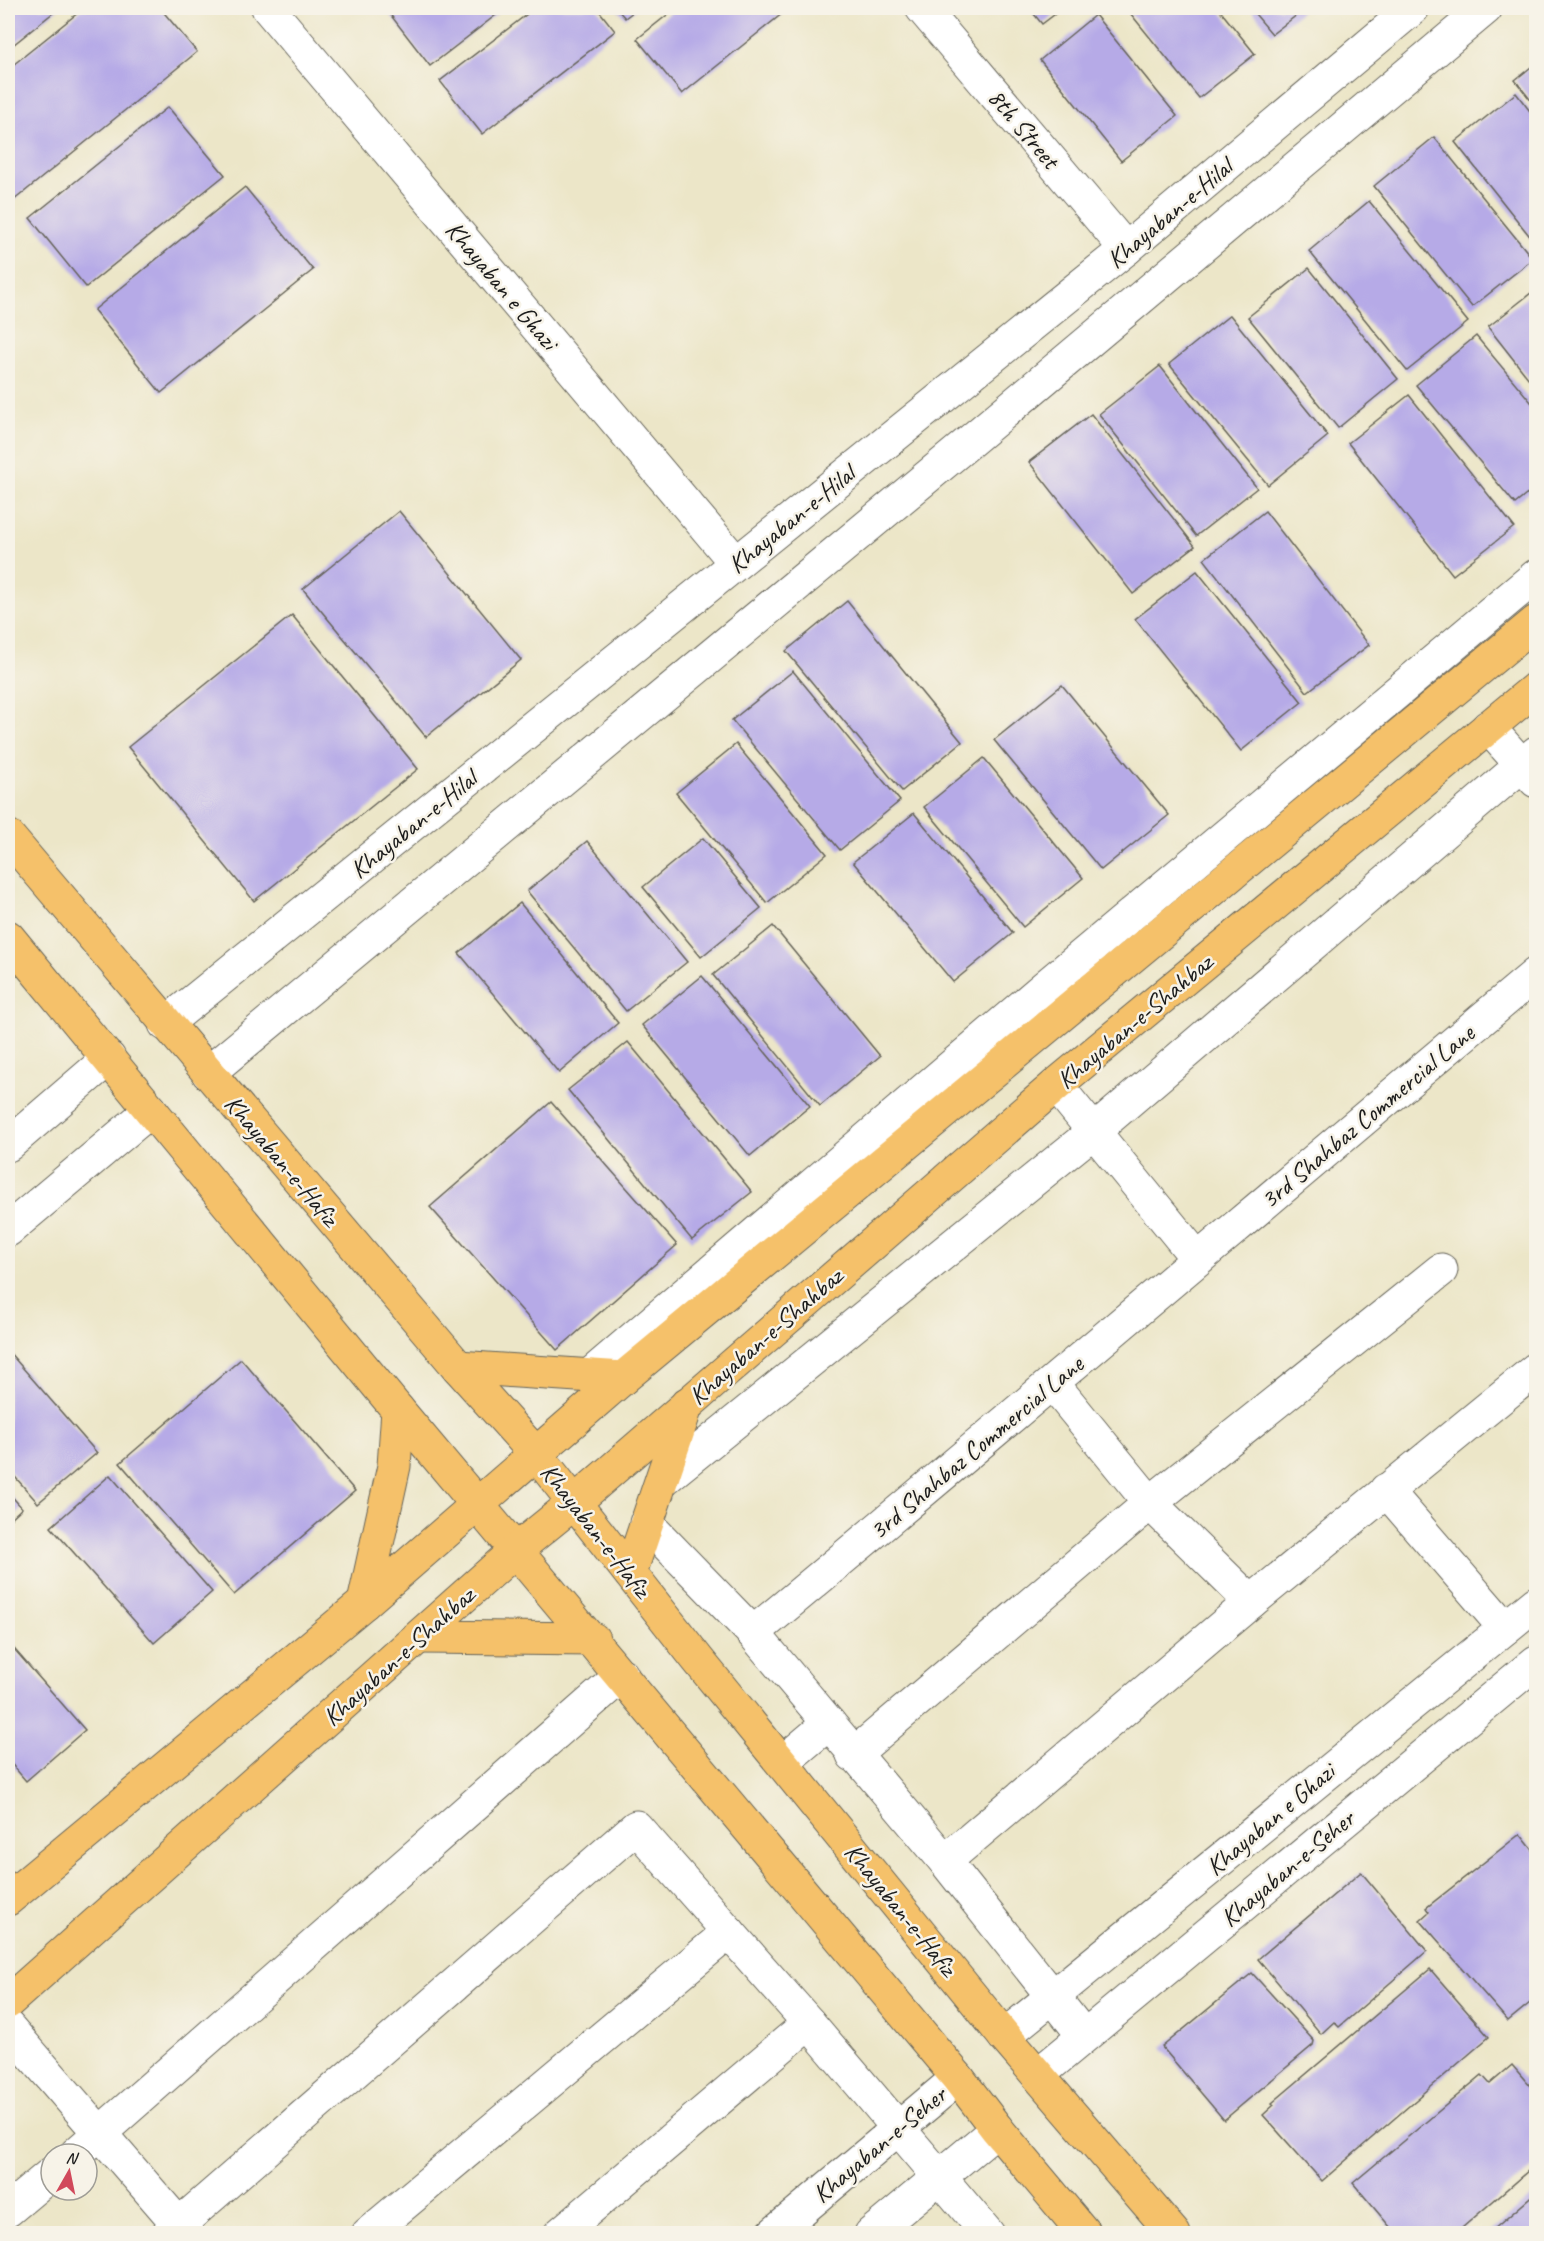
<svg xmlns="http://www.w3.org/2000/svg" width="1544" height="2241" viewBox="0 0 1544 2241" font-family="Caveat,sans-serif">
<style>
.building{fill:#b6aae7}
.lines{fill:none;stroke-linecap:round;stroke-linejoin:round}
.minor-casing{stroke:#656358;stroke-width:35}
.major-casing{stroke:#656358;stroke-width:35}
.minor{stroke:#fff;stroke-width:33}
.major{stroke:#f5c16b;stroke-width:33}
.labels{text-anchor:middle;stroke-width:5;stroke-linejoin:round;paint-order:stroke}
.street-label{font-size:26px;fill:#1c1c1c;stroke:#f7f3e8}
</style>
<rect width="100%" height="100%" fill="#f7f3e8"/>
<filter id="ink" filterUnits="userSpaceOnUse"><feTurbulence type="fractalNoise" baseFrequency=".0167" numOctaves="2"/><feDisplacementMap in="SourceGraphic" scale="12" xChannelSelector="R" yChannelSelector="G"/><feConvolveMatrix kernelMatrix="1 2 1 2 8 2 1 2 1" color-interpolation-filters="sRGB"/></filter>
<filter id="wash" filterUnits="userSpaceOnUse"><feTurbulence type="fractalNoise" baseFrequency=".008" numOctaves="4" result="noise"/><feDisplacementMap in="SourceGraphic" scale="24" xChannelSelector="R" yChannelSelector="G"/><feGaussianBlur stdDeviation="1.35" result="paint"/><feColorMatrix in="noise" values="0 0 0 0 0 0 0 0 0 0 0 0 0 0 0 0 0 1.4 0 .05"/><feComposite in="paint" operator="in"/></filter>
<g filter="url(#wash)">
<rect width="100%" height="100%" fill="#ece6c8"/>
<g id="blocks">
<g class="building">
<path d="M8 8H59L8 49Z"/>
<path d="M84 8H160L197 52 8 205V69Z"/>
<path d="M397 8H505L430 66 389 13Z"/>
<path d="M535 8H597L615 31 482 134 440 81Z"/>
<path d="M616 8H638L625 18Z"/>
<path d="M676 8H778L783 13 682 94 637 39Z"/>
<path d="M1029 8H1063L1042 24Z"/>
<path d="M1126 8H1218L1255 54 1199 98Z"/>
<path d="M1250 8H1306L1272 34Z"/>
<path d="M1095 15 1177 116 1121 161 1040 60Z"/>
<path d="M1536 63V107L1515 80Z"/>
<path d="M1516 93 1536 119V244L1455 142Z"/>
<path d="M168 107 225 175 86 287 30 218Z"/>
<path d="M1434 137 1533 259 1472 307 1374 186Z"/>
<path d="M245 187 313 270 161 393 94 310Z"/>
<path d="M1369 201 1468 322 1407 371 1309 251Z"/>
<path d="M1309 268 1398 379 1338 428 1248 317Z"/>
<path d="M1536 289V388L1488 327Z"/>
<path d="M1230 315 1328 436 1268 485 1169 364Z"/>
<path d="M1476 336 1536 408V487L1515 504 1416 385Z"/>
<path d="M1160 366 1257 488 1196 536 1099 414Z"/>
<path d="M1409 395 1514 527 1453 575 1348 443Z"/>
<path d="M1091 414 1195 546 1133 594 1029 462Z"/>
<path d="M399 511 521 660 426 737 303 589Z"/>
<path d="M1265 511 1369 645 1307 692 1204 559Z"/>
<path d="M1197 571 1302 702 1241 751 1135 619Z"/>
<path d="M847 601 962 742 902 791 786 651Z"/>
<path d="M292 615 418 769 254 901 128 747Z"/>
<path d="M793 671 900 801 840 850 732 720Z"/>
<path d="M1062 685 1169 815 1101 870 994 740Z"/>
<path d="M736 744 827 854 767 903 676 793Z"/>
<path d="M984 758 1083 878 1023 927 924 807Z"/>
<path d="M914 813 1013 933 953 982 853 862Z"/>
<path d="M703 838 761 908 701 957 643 887Z"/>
<path d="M587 841 687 962 626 1011 527 891Z"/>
<path d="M520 903 618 1023 559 1073 459 953Z"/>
<path d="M773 926 880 1056 820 1106 713 975Z"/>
<path d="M702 976 810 1106 750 1156 642 1025Z"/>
<path d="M628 1042 752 1192 692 1240 568 1090Z"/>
<path d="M551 1102 677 1245 557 1350 430 1207Z"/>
<path d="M8 1351 97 1453 38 1503 8 1469Z"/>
<path d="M241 1359 355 1491 234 1595 120 1463Z"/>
<path d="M110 1475 212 1592 154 1643 51 1527Z"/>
<path d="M8 1492 22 1508 8 1521Z"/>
<path d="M8 1642 85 1730 26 1781 8 1760Z"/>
<path d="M1520 1834 1536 1854V1998L1508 2021 1420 1920 1429 1912 1426 1908Z"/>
<path d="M1361 1872 1427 1951 1339 2027 1334 2022 1321 2034 1258 1959Z"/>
<path d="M1430 1969 1489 2037 1322 2181 1263 2115 1274 2105 1272 2103Z"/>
<path d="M1252 1973 1314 2041 1313 2045 1224 2120 1162 2047Z"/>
<path d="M1512 2065 1536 2093V2164L1455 2234H1396L1353 2183 1482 2075 1490 2084Z"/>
<path d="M1536 2193V2234H1489L1493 2230Z"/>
</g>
</g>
</g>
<g filter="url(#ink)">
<use href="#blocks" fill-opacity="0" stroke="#656358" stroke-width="1.5"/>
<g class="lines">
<defs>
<g id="minor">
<path d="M268 8 736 563"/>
<path d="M922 8 1126 249"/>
<path d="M1488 727 1536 781"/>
<path d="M165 1024 1126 249 1413 8"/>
<path d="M208 1073 962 448 1486 8"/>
<path d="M1056 1085 1197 1258"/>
<path d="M8 1145 109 1058"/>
<path d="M8 1230 151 1110"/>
<path d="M589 1376 1041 990 1536 576"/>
<path d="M1053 1384 1150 1503 1251 1602"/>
<path d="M662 1481 1093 1132 1536 753"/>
<path d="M1386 1490 1505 1628"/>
<path d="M646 1523 753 1633 945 1861 1084 2036"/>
<path d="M753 1633C1016 1415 1275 1193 1536 974"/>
<path d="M853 1755 1150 1503 1441 1270"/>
<path d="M783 1762 829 1723"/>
<path d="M945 1861 1251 1602 1536 1369"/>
<path d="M8 2027 187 2234"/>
<path d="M1004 2036 1536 1603"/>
<path d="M1039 2074 1536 1662"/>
<path d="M76 2154 622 1675"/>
<path d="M8 2210 51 2174"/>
<path d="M168 2234 636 1827 809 2023 988 2234"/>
<path d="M368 2234 729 1932"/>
<path d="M560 2234 809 2023"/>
<path d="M773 2234 958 2078"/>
<path d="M871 2234 997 2129"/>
</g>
<g id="major">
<path d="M8 836 458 1367 536 1454 698 1660 1004 2036 1174 2234"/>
<path d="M8 937 398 1410 958 2078 997 2129 1085 2234"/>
<path d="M458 1367 623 1378"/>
<path d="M630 1573 687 1404"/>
<path d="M364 1603 394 1466 398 1410"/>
<path d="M420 1637 593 1639"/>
<path d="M8 1899 364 1603 623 1378 1536 622"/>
<path d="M8 2002 516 1550 575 1502 1056 1085 1536 688"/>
</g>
</defs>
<use href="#minor" class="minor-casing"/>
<use href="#major" class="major-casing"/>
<use href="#minor" class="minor"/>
<use href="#major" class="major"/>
</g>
</g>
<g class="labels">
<g class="street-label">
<text transform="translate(1024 128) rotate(50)" y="9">8th Street</text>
<text transform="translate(1169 213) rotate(-40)" y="9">Khayaban-e-Hilal</text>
<text transform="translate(502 285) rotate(50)" y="9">Khayaban e Ghazi</text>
<text transform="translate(791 519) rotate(-39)" y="9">Khayaban-e-Hilal</text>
<text transform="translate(413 824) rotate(-39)" y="9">Khayaban-e-Hilal</text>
<text transform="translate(1134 1021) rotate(-40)" y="9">Khayaban-e-Shahbaz</text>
<text transform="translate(1367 1116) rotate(-40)" y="9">3rd Shahbaz Commercial Lane</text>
<text transform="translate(282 1160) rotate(50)" y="9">Khayaban-e-Hafiz</text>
<text transform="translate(765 1336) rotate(-41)" y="9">Khayaban-e-Shahbaz</text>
<text transform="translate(976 1447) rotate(-40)" y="9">3rd Shahbaz Commercial Lane</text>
<text transform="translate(596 1530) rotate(52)" y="9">Khayaban-e-Hafiz</text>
<text transform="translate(398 1656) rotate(-42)" y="9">Khayaban-e-Shahbaz</text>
<text transform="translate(1270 1819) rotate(-40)" y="9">Khayaban e Ghazi</text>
<text transform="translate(1287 1868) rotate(-40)" y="9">Khayaban-e-Seher</text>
<text transform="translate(901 1909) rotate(51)" y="9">Khayaban-e-Hafiz</text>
<text transform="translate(879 2144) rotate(-40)" y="9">Khayaban-e-Seher</text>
</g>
</g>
<rect width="1544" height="2241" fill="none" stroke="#f7f3e8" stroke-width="30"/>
<g transform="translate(69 2172) rotate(9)"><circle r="28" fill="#f7f3e8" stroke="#9f9d96" stroke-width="1.5"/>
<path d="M0-4.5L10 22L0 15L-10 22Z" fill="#d1495b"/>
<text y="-9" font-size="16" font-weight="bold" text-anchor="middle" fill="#1c1c1c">N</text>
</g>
</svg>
